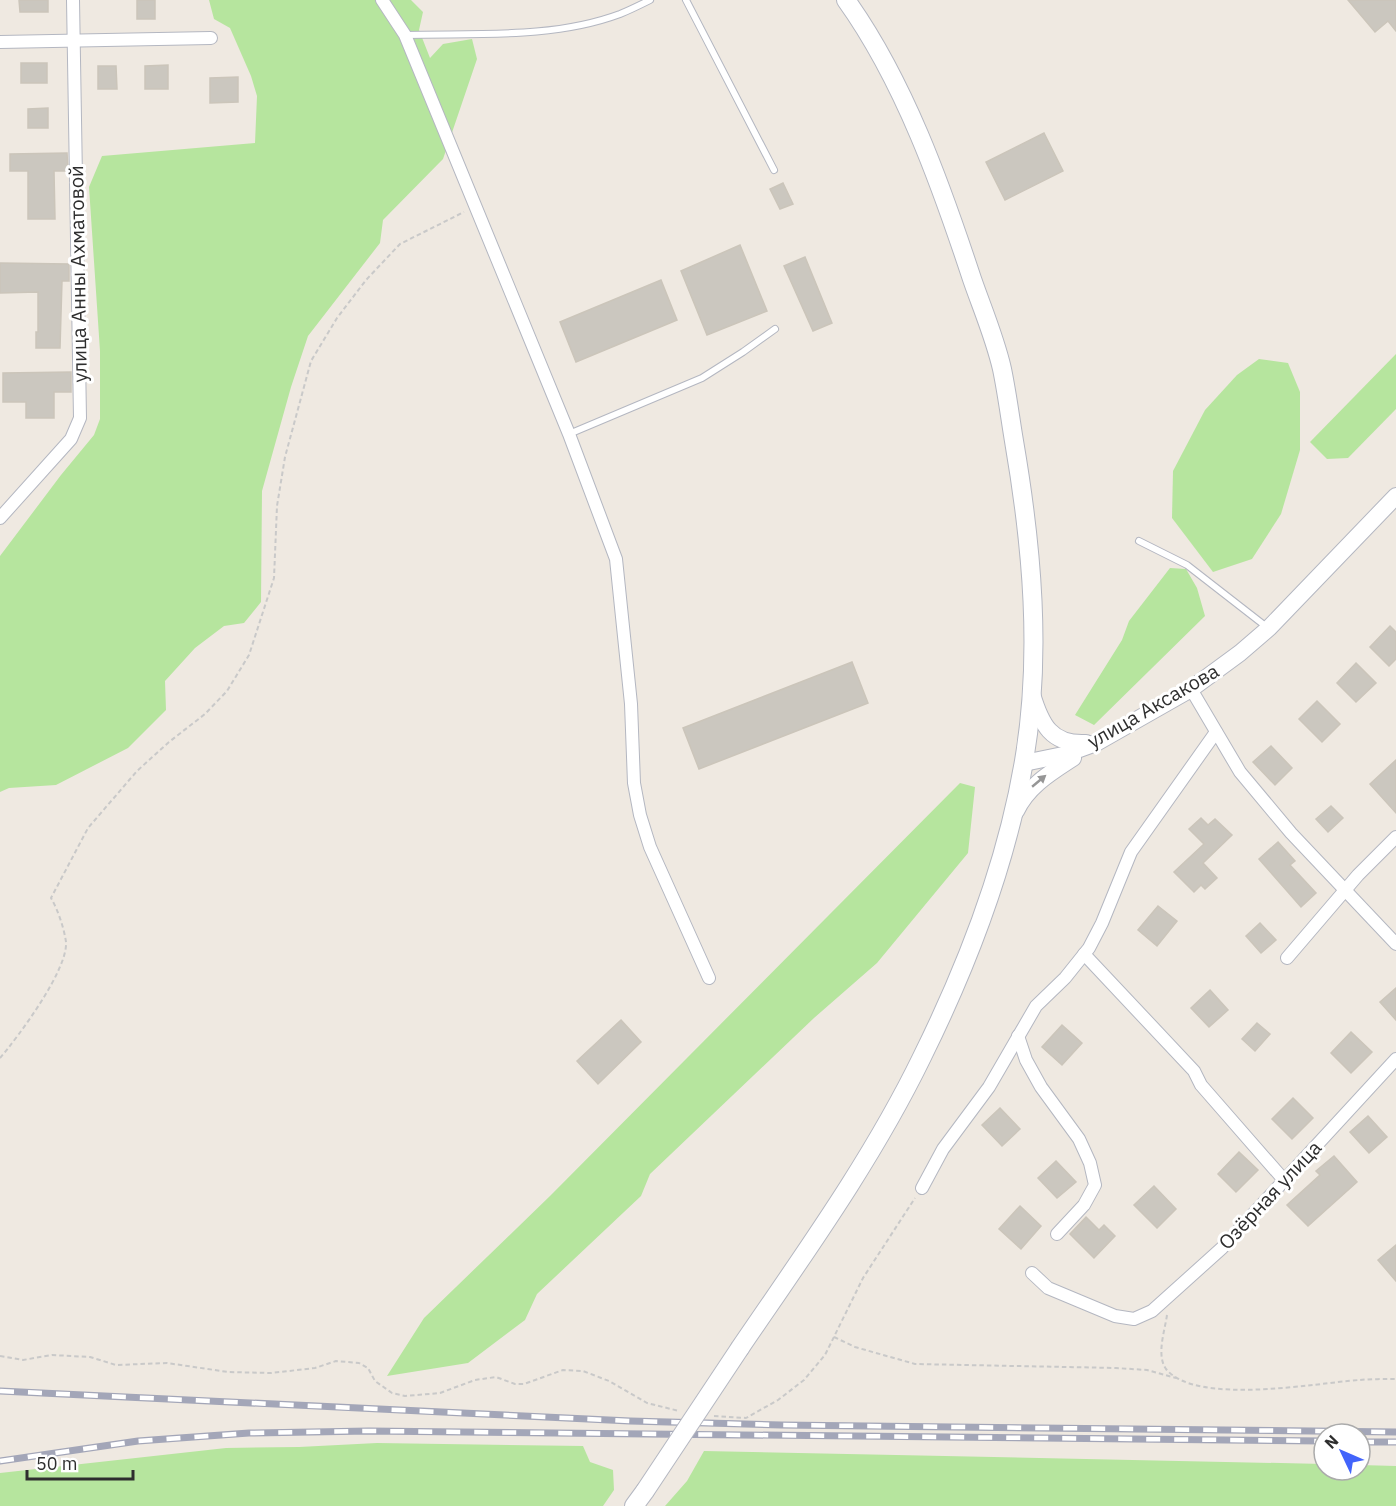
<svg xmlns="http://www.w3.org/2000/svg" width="1396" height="1506" viewBox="0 0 1396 1506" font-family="'IBM Plex Sans',sans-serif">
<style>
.green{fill:#b6e59e}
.building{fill:#cbc7bf;stroke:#cbc5ba;stroke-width:1.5}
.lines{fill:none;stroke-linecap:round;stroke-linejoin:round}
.service-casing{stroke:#b4b7c1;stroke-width:8}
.minor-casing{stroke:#b4b7c1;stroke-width:14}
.tertiary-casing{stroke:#b4b7c1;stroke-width:18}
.secondary-casing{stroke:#b4b7c1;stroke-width:20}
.path{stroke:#c9c9c9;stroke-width:2;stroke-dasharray:4.5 3;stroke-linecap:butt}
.service{stroke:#fff;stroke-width:6}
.minor{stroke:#fff;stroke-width:12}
.tertiary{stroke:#fff;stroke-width:16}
.secondary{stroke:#fff;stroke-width:18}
.rail-casing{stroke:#a3a6b8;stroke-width:7}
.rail{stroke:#fff;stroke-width:4.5;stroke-dasharray:14;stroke-linecap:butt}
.secondary-bridge-casing{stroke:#b4b7c1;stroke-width:20;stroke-linecap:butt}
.secondary-bridge{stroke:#fff;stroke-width:18}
.oneway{fill:#969696}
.labels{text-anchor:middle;stroke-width:6;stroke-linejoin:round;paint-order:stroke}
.street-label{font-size:20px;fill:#2e2e2e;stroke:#fff}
</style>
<rect width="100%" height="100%" fill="#efe9e1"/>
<g class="green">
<path d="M209 0H411L423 12 419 30 430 58 443 44 472 39 477 59 443 159 383 220 380 243 308 336 291 387 262 491 261 602 244 623 224 626 195 648 165 681 166 710 128 748 56 785 9 788 0 792V556L61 475 94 435 100 419V351L89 187 102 156 255 143 257 96 251 76 230 28 214 19Z"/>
<path d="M1396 354V409L1348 458 1327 459 1310 442Z"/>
<path d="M1259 359 1288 363 1300 392V450L1281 514 1252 559 1213 572 1172 518 1173 471 1205 410 1237 375Z"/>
<path d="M1170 568 1186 569 1197 588 1205 616 1094 725 1075 715 1122 640 1129 621Z"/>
<path d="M960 783 975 787 968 853 877 963 814 1018 650 1174 641 1196 537 1294 525 1320 468 1363 387 1376 424 1318 551 1195Z"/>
<path d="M377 1443 583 1446 590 1462 613 1470 614 1490 603 1506H0V1473L226 1448 299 1447Z"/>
<path d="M704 1451 1324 1464V1470H1360V1465L1396 1466V1506H665L687 1481Z"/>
</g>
<g class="building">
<path d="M19 0H48V12H20Z"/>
<rect x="137" y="0" width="18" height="19"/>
<path d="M1348 0H1396V31L1388 21 1375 32Z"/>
<rect x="21" y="63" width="26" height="20"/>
<path d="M168 65V89H145V66Z"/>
<path d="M98 66H116L117 89H98Z"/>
<path d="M238 77V102L210 103V78Z"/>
<path d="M48 108V128H28V109Z"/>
<path d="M1044 133 1063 171 1005 200 986 162Z"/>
<path d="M67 153 68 171H54L55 219H28V171H10V154Z"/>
<path d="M783 183 793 204 780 209 770 189Z"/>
<path d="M740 245 767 311 707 335 681 271Z"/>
<path d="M805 257 832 323 813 331 784 266Z"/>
<path d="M0 263 69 264V281H62L60 348H36V332H38V292L0 293Z"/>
<path d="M661 280 677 320 576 362 560 322Z"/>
<path d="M71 372V392H54V418H26V402H3V373Z"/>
<path d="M1390 626 1396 632V659L1389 666 1370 647Z"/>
<path d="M852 662 868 703 699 769 683 728Z"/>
<path d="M1356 663 1376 683 1356 702 1337 683Z"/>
<path d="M1317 701 1340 724 1322 742 1299 719Z"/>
<path d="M1271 746 1292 768 1275 785 1253 762Z"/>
<path d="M1396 760V813L1370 784Z"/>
<path d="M1331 806 1343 818 1328 832 1316 819Z"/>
<path d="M1201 818 1208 825 1215 819 1232 835 1203 863 1217 878 1205 889 1201 885 1194 892 1174 872 1204 844 1189 829Z"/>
<path d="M1278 842 1295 861 1290 865 1316 893 1301 907 1259 859Z"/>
<path d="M1158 906 1177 921 1157 946 1138 930Z"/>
<path d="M1260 923 1276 940 1261 953 1246 936Z"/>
<path d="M1396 988V1020L1380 1002Z"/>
<path d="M1210 990 1228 1010 1209 1027 1191 1008Z"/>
<path d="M621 1020 641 1042 598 1084 577 1061Z"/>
<path d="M1257 1023 1270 1034 1255 1051 1242 1039Z"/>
<path d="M1062 1025 1082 1043 1062 1065 1042 1047Z"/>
<path d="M1351 1032 1372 1052 1351 1073 1331 1053Z"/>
<path d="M1293 1098 1313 1118 1292 1139 1272 1119Z"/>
<path d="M1000 1108 1020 1129 1002 1146 982 1125Z"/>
<path d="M1368 1116 1387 1137 1369 1153 1350 1132Z"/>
<path d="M1239 1152 1258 1170 1236 1192 1218 1174Z"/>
<path d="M1334 1156 1357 1182 1308 1226 1287 1205 1320 1175 1316 1171Z"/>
<path d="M1056 1161 1076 1182 1057 1198 1038 1178Z"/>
<path d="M1154 1186 1176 1209 1157 1228 1134 1205Z"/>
<path d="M1020 1206 1041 1226 1021 1249 999 1229Z"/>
<path d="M1086 1217 1099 1230 1104 1225 1115 1236 1094 1258 1070 1234Z"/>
<path d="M1396 1245V1281L1378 1260Z"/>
</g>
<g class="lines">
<defs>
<g id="service">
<path d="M686 0 774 170"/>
<path d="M405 35C476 33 553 39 620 14 630 10 640 5 650 0"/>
<path d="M569 434 702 378 743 352 775 329"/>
<path d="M1139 541 1187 565 1268 628"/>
</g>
<g id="minor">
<path d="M382 0 405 35 569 434 616 559 631 704 634 783 640 815 650 847 709 978"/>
<path d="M0 42 211 38"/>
<path d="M0 518 71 439 80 418 73 0"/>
<path d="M1191 689 1240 772 1291 833 1396 944"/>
<path d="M1084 954 1194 1071 1201 1085 1284 1180"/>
<path d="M1287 958 1358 875 1396 837"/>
<path d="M1018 1036 1026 1060 1041 1087 1079 1139 1090 1163 1095 1185 1084 1205 1057 1234"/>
<path d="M922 1188 943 1149 989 1087 1036 1006 1065 978 1089 948 1102 923 1131 852 1216 732"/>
<path d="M1032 1273 1048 1288 1115 1316 1134 1319 1152 1311 1222 1248 1396 1059"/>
</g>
<g id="tertiary">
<path d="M1032 694C1041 724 1051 745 1086 743"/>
<path d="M1024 763 1063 755 1096 743 1191 689 1240 653 1269 628 1396 496"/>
<path d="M1016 811C1028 786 1050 773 1073 758"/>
</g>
<g id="secondary">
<path d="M740 1348C804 1254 872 1160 922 1057 967 966 1007 862 1024 761 1042 655 1032 546 1014 441 1010 417 1007 393 1002 369 995 338 982 308 972 279 941 185 904 81 846 0"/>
<path d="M634 1506 645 1491"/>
</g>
</defs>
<use href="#service" class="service-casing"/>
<use href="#minor" class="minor-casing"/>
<use href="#tertiary" class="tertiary-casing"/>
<use href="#secondary" class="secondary-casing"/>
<g class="path">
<path d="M0 1058C18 1037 68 970 66 942 64 928 58 910 51 898L88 828 137 771 169 742 205 714 227 691 249 655 274 578 277 506 285 457 311 361 337 318 366 280 400 244 464 212"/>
<path d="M1167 1315C1165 1330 1156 1355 1166 1369 1196 1406 1316 1383 1359 1380 1371 1379 1384 1379 1396 1379"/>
<path d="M834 1337 855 1347 915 1364 1116 1368 1147 1370 1176 1378"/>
<path d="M0 1356 23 1360 52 1355 90 1357 116 1365 167 1363 228 1372 271 1373 315 1368 336 1361 359 1363 368 1368 375 1381 392 1393 405 1396 440 1393 475 1380 496 1377 515 1384H524L563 1370 583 1371 609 1381 647 1403 679 1411"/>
<path d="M714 1416 746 1418 778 1400 804 1380 825 1355 863 1278 915 1198"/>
</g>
<use href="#service" class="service"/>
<use href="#minor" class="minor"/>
<use href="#tertiary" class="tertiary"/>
<use href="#secondary" class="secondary"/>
<defs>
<g id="rail">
<path d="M0 1391 630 1421 781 1425 1396 1432"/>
<path d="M1360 1442H1396"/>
<path d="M0 1461 138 1441 249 1433 369 1431 1324 1441"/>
</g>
</defs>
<use href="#rail" class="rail-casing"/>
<use href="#rail" class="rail"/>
<defs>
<path id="secondary-bridge" d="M645 1491 740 1348"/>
</defs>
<use href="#secondary-bridge" class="secondary-bridge-casing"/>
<use href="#secondary-bridge" class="secondary-bridge"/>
</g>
<defs><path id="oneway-solid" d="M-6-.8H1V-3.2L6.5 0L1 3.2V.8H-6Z" transform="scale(1.5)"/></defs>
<use class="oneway" href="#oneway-solid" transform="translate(1039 781) rotate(-40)"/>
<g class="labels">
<g class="street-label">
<text transform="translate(78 274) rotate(-91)" y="7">улица Анны Ахматовой</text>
<text transform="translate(1153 706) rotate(-30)" y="7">улица Аксакова</text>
<text transform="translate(1270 1195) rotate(-47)" y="7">Озёрная улица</text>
</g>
</g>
<g transform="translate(1342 1452) rotate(314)"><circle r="28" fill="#ffffff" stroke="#ababab" stroke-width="1.5"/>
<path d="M0-4.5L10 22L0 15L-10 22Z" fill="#4264fb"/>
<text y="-9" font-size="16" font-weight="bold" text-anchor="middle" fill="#2e2e2e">N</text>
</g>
<path d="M27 1470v9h106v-9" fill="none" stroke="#2e2e2e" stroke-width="3"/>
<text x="36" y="1470" font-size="18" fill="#2e2e2e" stroke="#ffffff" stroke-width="4.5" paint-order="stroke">50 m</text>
</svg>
